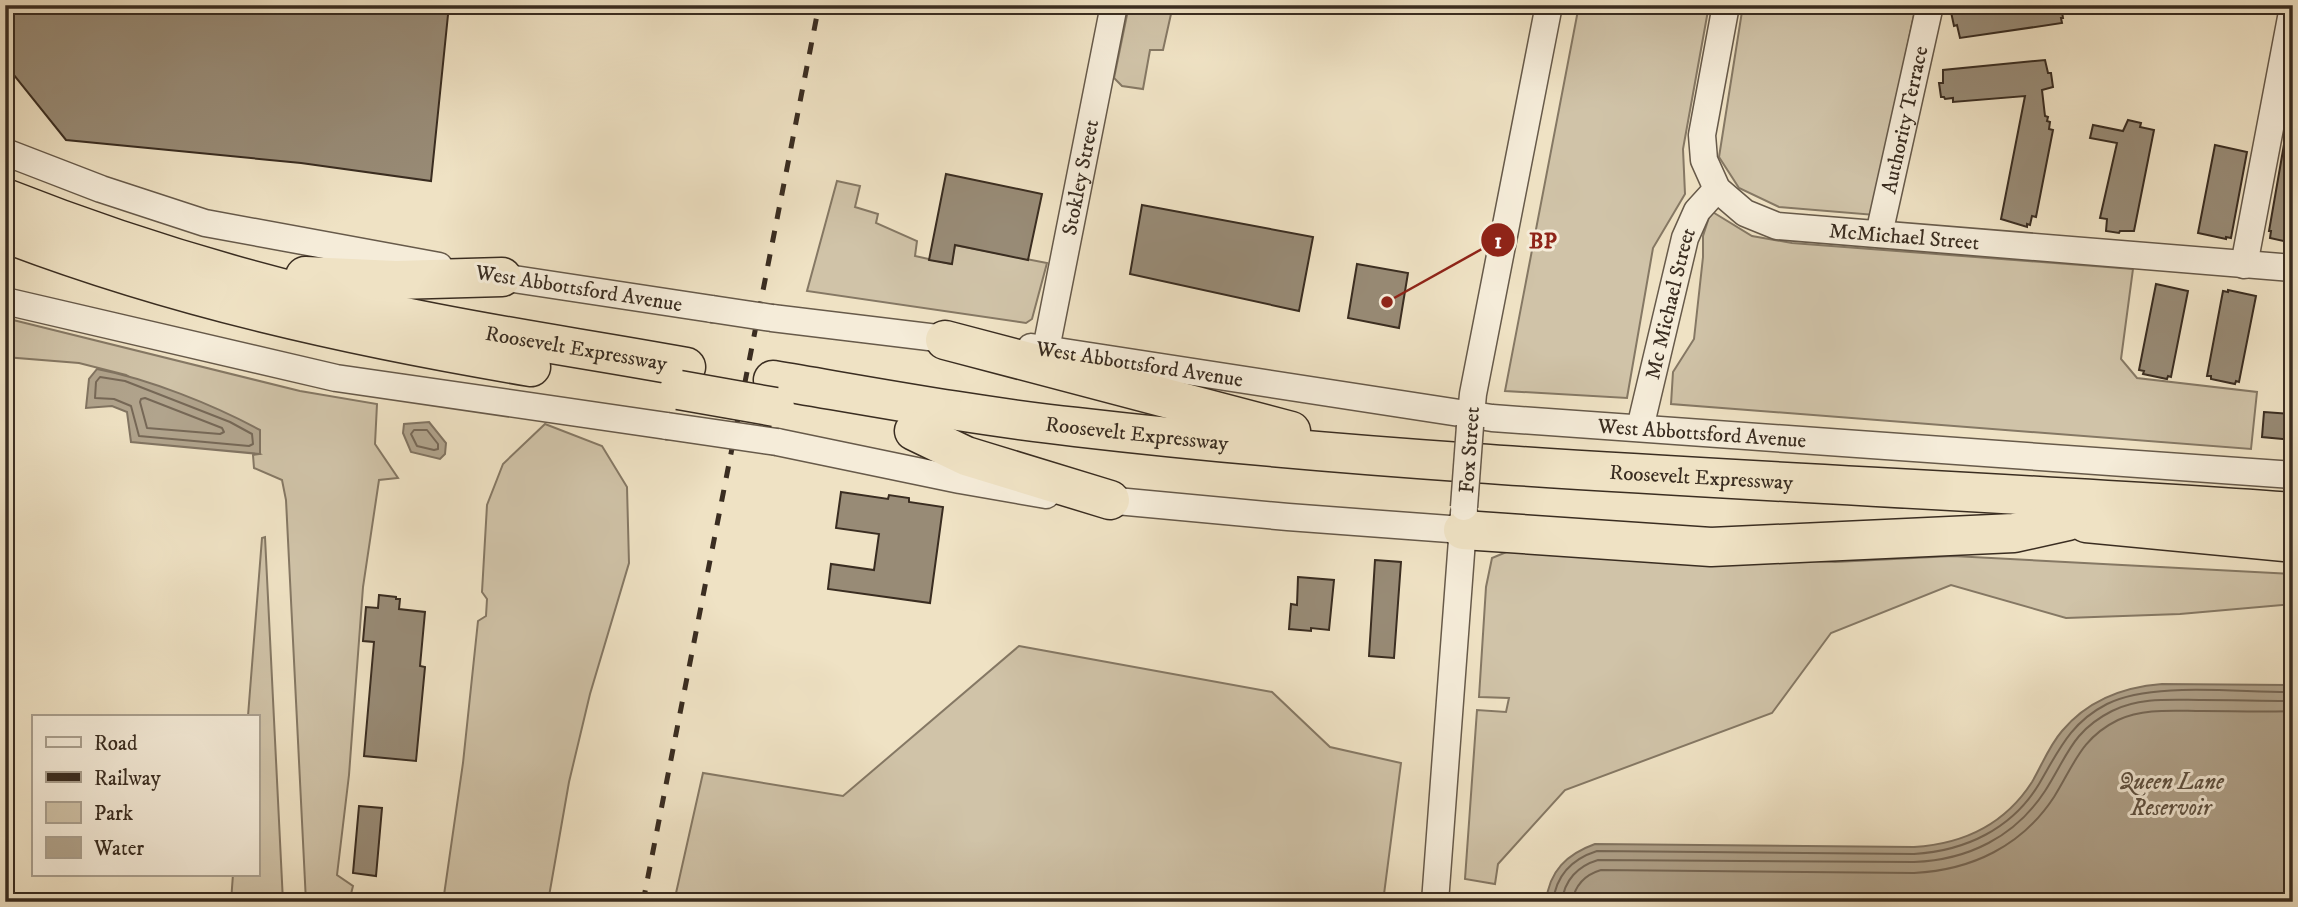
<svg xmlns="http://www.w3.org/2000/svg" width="2298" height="907" viewBox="0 0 2298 907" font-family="'IM FELL DW Pica',serif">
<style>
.green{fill:#d0c3a8;stroke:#857864;stroke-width:2}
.water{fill:#b1a48d;stroke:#817462;stroke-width:2}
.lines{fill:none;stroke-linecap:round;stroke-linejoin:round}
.shore{stroke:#766857;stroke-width:2}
.building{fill:#988b76;stroke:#3a2d21;stroke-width:2}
.minor-casing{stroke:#675a4a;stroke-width:29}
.highway-casing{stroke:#3a2d21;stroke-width:41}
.minor{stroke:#f5ecd9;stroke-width:26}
.highway{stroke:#efe2c4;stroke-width:38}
.rail{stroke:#3a2d21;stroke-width:5;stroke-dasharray:12 12;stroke-linecap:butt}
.minor-bridge-casing{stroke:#675a4a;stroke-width:29;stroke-linecap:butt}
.highway-bridge-casing{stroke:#3a2d21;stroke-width:41;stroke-linecap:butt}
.minor-bridge{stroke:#f5ecd9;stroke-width:26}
.highway-bridge{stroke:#efe2c4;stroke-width:38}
.labels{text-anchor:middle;stroke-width:6;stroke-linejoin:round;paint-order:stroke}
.street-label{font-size:21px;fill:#3a2d21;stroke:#f5ecd9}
.water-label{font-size:23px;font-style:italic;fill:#5e5141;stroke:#f5ecd9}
.leader{fill:none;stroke:#8f2418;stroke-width:2.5}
.callout-dot{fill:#8f2418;stroke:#f5ecd9;stroke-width:2.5}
.mark-label{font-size:21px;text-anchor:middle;font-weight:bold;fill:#fff}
.callout-label{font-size:23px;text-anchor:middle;font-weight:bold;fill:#8f2418;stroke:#f5ecd9;stroke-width:6;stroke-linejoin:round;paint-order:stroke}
</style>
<rect width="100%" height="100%" fill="#efe2c4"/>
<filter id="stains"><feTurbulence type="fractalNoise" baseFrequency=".00286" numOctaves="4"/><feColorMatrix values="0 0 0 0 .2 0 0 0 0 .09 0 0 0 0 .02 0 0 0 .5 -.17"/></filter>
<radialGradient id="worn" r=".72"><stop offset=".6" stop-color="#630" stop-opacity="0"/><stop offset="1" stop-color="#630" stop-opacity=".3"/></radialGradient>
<g class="green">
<path d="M1129 5H1173L1163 50H1150L1143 89 1122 86 1114 78Z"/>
<path d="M1579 5H1709L1683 149 1685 194 1653 248 1627 398 1505 391Z"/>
<path d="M1743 5H1916L1885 155 1875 215 1779 207 1739 188 1719 157Z"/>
<path d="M837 181 860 186 855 207 878 214 876 223 917 241 915 256 951 264 955 245 1047 263 1032 319 1026 323 807 291Z"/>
<path d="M1711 211 1752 236 1792 243 2133 269 2121 359 2137 378 2257 392 2251 449 1671 404 1673 372 1694 339 1703 257V236Z"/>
<path d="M5 318 300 391 377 404 375 444 398 478 379 480 363 587 349 775 337 875 353 886 349 902H306L286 500 282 480 254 468 253 455 260 454 126 375 79 363 5 357Z"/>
<path d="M545 424 602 446 627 487 629 563 590 694 569 782 548 902H443L463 763 478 621 486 616 487 599 482 592 487 505 503 464Z"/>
<path d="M265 537 283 902H231L233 874H257V716H248L262 538Z"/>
<path d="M1516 548 1835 562 1953 556 2293 574V604L2180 614 2066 618 1951 585 1831 633 1772 713 1565 790 1498 864 1495 884 1465 879 1477 710 1506 712 1509 698 1479 697 1486 587 1492 558Z"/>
<path d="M1019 646 1272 692 1330 747 1401 763 1383 902H674L703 773 843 796Z"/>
</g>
<g class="water">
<path d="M97 369C149 379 214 405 260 430V454L131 442 127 412 112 406 86 408 89 379Z"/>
<path d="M429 422 446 443 445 454 440 459 411 452 403 433 404 424Z"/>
<path d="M2162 684 2293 685V902H1546C1549 871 1567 854 1595 844L1914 847C1963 844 2005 824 2032 782 2042 765 2049 746 2062 731 2088 700 2123 687 2162 684Z"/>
</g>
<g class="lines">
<g class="shore">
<path d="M100 377 125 381 230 422 252 434 253 444 249 446 139 436 131 406 114 399 95 398 96 382Z"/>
<path d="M145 398 222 428 224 432 220 434 147 428 140 402 141 399Z"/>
<path d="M414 430H427L438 444V449L434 450 417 446 411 434Z"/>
<path d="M1553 902C1556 875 1572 859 1597 851L1914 854C1965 851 2012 829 2039 784 2059 750 2070 723 2107 704 2152 681 2241 693 2293 692"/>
<path d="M1562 902C1564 880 1578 866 1598 860L1914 862C1968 860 2015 837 2045 791 2067 757 2072 731 2112 711 2140 697 2171 700 2202 700 2232 700 2262 701 2293 701"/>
<path d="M1572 902C1575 885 1584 875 1601 870L1914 873C1972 870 2022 846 2054 797 2074 765 2081 738 2118 720 2144 708 2173 711 2202 711 2232 711 2262 712 2293 711"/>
</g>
</g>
<g class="building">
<path d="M5 5H449L431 181 301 163 66 140 5 64Z"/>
<path d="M1962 5H2061L2063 18H2061L2062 23 1960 38 1957 25 1954 26 1951 12 1962 9Z"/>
<path d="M2045 60 2048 73H2051L2053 87 2042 90 2045 116 2048 117 2047 121 2050 122 2049 129 2053 130 2036 217 2032 216 2030 225 2027 224V227L2001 219 2025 96 1953 102V98L1945 99 1944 97H1941L1939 83H1943V70Z"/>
<path d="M2128 120 2141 123 2140 127 2154 130 2134 231H2120L2119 233 2106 231 2107 219 2100 218 2117 143 2090 138 2093 125 2123 131Z"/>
<path d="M2286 133 2293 134V243L2270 238 2271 231H2269Z"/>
<path d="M2215 145 2247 152 2231 238 2226 237V239L2198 233Z"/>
<path d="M946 174 1042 194 1028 260 955 245 952 264 929 260Z"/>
<path d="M1142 205 1313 237 1299 311 1130 274Z"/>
<path d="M1357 264 1408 273 1399 328 1348 318Z"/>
<path d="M2156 284 2188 291 2171 377 2168 376 2167 379 2143 374 2144 371 2139 370Z"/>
<path d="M2228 290 2256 296 2239 382 2236 381 2235 384 2211 379V376H2207L2223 291 2228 292Z"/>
<path d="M2264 412 2293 414V440L2262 437Z"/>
<path d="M841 492 888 499 889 495 909 498V502L943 507 930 603 828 589 831 564 874 570 879 534 836 528Z"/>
<path d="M1375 560 1401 562 1394 658 1369 656Z"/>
<path d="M1298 577 1334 580 1329 630 1311 628V631L1289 629 1291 604 1297 605Z"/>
<path d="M379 595 396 597V599H400L399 609 425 612 420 666 425 667 416 761 364 756 374 642 363 641 366 607 378 608Z"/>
<path d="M359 806 382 808 376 876 353 873Z"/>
</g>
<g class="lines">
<defs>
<g id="minor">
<path id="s1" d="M1726 5 1702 135 1704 160 1717 189 1745 213 1777 226 2293 268"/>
<path d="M5 152 101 189 205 223 439 266"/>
<path id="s2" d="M1879 234 1930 5"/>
<path d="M2244 265 2293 7"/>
<path d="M487 275 712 309"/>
<path d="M5 301 336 378 667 426"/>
<path d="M772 318 962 341"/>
<path id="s3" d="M1031 347 1492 418 2293 475"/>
<path id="s4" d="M1046 349 1114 5"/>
<path d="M1470 426 1473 394 1549 5"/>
<path id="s5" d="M1640 428 1685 238 1697 211 1717 189"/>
<path d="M777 442 960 480 1046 495"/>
<path d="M1095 499 1288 517 1463 530"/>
<path d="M1435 902 1464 513"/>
</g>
<g id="highway">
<path id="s6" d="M5 198C126 246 250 283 377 311 479 334 583 348 686 367"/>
<path d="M5 233C175 298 352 337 531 367"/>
<path d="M305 276 396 280 502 277"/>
<path d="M945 340 1291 431"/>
<path id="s7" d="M773 380C874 397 975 416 1076 427 1480 474 1888 483 2293 512"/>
<path d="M914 431 966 456 1110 500"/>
<path d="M2086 523 2293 543"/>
<path d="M1463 530 1711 547 2014 533 2068 521"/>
</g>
</defs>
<use href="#minor" class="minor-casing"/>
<use href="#highway" class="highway-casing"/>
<use href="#minor" class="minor"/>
<use href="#highway" class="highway"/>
<path class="rail" d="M643 902 819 5"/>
<defs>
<g id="minor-bridge">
<path d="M712 309 772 318"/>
<path d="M667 426 777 442"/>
<path d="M1464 507 1470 426"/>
</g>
<path id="highway-bridge" d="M679 390 775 407"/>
</defs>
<use href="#minor-bridge" class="minor-bridge-casing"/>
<use href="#highway-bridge" class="highway-bridge-casing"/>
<use href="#minor-bridge" class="minor-bridge"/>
<use href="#highway-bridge" class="highway-bridge"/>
</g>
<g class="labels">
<g class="street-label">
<text dy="7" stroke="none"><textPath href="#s2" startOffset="117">Authority Terrace</textPath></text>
<text dy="7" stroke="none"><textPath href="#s4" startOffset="175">Stokley Street</textPath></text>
<text dy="7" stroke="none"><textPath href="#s1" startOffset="388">McMichael Street</textPath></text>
<text transform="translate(579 288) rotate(9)" y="7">West Abbottsford Avenue</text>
<text dy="7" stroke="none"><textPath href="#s5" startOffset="128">Mc Michael Street</textPath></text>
<text dy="7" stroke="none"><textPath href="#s6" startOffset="592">Roosevelt Expressway</textPath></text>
<text dy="7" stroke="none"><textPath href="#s3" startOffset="110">West Abbottsford Avenue</textPath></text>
<text dy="7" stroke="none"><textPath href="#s7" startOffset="368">Roosevelt Expressway</textPath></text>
<text dy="7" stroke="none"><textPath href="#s3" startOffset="677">West Abbottsford Avenue</textPath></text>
<text transform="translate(1469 450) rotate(-86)" y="7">Fox Street</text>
<text dy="7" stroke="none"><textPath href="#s7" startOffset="934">Roosevelt Expressway</textPath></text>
</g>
<g class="water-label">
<text x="2171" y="789">Queen Lane<tspan x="2171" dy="26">Reservoir</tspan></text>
</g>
</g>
<path class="leader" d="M1387 302L1498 240"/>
<g class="callout-dot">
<circle cx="1387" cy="302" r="7"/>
<circle cx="1498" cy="240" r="18"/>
</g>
<g class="mark-label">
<text x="1498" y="248">1</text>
</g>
<g class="callout-label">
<text x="1543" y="248">BP</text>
</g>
<rect width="2298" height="907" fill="none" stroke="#efe2c4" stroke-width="28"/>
<rect x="7" y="7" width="2284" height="893" fill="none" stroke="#3a2d21" stroke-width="3.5"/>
<rect x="14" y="14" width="2270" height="879" fill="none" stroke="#3a2d21" stroke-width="2"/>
<rect x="32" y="715" width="228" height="161" fill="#f5ecd9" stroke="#aaa08f" stroke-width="2"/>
<rect x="46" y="737" width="35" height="10" fill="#f5ecd9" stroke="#aaa08f" stroke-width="2"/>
<text x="94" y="750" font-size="21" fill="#3a2d21">Road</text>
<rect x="46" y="772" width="35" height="10" fill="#3a2d21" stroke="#aaa08f" stroke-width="2"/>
<text x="94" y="785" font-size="21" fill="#3a2d21">Railway</text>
<rect x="46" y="802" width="35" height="21" fill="#d0c3a8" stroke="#aaa08f" stroke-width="2"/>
<text x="94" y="820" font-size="21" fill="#3a2d21">Park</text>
<rect x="46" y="837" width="35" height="21" fill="#b1a48d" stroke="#aaa08f" stroke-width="2"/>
<text x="94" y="855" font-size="21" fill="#3a2d21">Water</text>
<rect width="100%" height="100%" filter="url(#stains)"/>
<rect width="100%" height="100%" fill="url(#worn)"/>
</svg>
